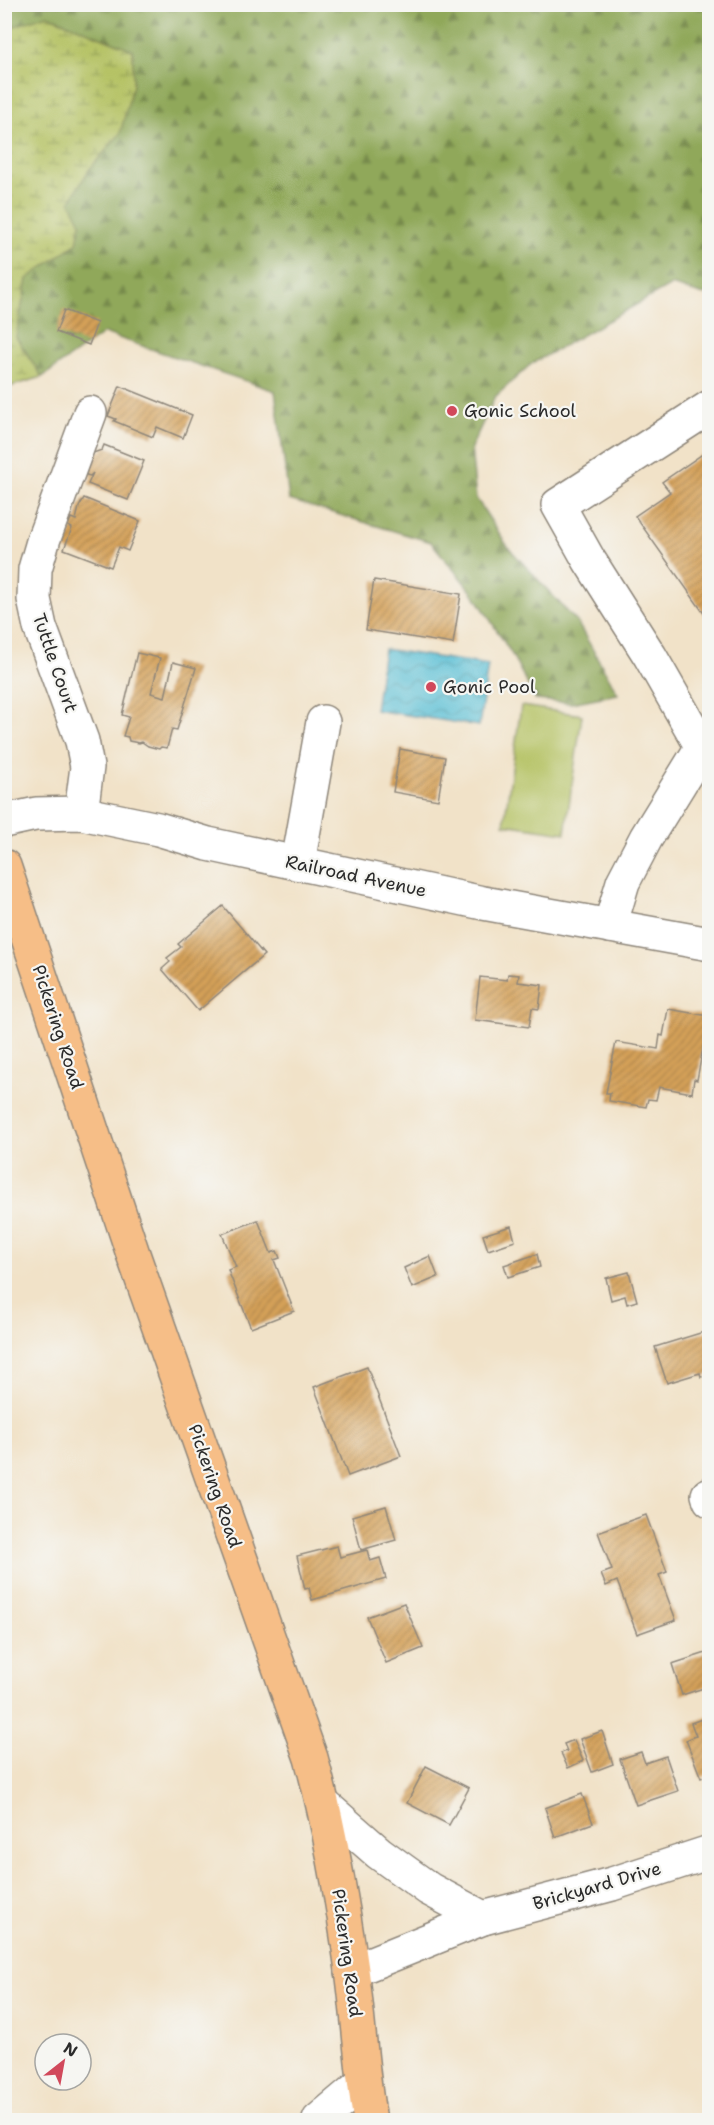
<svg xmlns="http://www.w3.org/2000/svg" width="714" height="2125" viewBox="0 0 714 2125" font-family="'Shantell Sans',sans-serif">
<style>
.forest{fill:url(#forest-firs);stroke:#5e6a42;stroke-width:1.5}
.wetland{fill:url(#wetland-marsh);stroke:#707648;stroke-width:1.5}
.pitch{fill:#b5c265;stroke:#707648;stroke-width:1.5}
.water{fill:url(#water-waves);stroke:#407480;stroke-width:1.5}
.building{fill:url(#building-hatch)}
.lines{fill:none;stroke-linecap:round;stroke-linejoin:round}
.minor-casing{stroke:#8e867a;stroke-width:36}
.major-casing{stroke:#8e867a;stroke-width:36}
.minor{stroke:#fff;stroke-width:33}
.major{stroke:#f6be87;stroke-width:33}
.poi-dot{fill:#d1495b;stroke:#f6f6f2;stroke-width:2}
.labels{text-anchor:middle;stroke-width:4.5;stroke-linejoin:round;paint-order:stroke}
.poi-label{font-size:18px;fill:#2b2b2b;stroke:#f6f6f2;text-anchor:start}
.street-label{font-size:18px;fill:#2b2b2b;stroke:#f6f6f2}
</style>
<defs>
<pattern id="forest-firs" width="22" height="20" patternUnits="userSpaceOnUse" patternTransform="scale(1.5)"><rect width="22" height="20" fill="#90a85a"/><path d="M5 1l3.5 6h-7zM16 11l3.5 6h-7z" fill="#76894b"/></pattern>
<pattern id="wetland-marsh" width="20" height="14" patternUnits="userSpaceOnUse" patternTransform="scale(1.5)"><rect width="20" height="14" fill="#b5c265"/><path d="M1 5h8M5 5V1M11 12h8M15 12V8" fill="none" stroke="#939e53"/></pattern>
<pattern id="water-waves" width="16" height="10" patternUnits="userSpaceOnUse" patternTransform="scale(1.5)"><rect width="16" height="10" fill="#56bed4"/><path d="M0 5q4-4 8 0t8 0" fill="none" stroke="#479bac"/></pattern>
<pattern id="building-hatch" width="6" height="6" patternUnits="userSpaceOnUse" patternTransform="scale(1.5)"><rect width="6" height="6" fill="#d4a059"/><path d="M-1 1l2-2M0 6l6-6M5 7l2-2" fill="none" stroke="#ac834a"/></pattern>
</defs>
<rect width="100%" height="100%" fill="#f6f6f2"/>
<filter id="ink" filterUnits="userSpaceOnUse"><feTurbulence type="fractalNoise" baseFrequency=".0167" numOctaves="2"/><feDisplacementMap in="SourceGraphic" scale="12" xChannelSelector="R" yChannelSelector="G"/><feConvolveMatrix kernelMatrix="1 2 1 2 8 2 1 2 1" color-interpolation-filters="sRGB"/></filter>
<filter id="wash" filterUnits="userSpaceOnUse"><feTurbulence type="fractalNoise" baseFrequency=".008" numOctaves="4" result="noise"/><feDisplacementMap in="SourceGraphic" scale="24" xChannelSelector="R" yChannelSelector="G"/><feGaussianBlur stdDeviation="1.35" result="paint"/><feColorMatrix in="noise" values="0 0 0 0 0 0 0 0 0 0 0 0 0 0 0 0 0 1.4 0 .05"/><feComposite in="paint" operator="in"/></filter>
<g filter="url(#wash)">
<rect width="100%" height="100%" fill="#f1e2c8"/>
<path class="forest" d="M5 5H709V293L704 295 671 285 531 364 495 397 471 448 476 498 508 547 577 622 618 694 571 703 536 700 511 653 476 597 431 542 289 500 275 391 104 333 42 377 5 388Z"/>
<path class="wetland" d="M47 15 133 50V85L120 134 89 170 70 201 81 223 77 243 27 279 16 337 42 377 5 388V32L6 29Z"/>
<path class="pitch" d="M521 706 582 715 565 833 504 824Z"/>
<path class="water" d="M384 649 488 665 479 726 375 710Z"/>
<g id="blocks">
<g class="building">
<path d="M64 310 97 323 89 345 56 332Z"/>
<path d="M120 386 192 415 183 438 157 427 153 437 114 421 116 419 108 416Z"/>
<path d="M104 445 144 461 128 500 88 484 93 473 90 476 86 475 87 470 93 453 102 450Z"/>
<path d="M710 449V622L635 516 670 492 662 482Z"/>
<path d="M84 498 140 521 128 551 119 547 111 567 64 549 72 528 68 526 71 518 76 520 79 507Z"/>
<path d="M374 580 461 594 453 644 366 630Z"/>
<path d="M137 653 160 658 151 693 165 697 173 662 196 668 177 730 172 729 167 748 161 747 159 749 148 746 142 742 139 743 129 741 128 737 123 736 129 717 122 715Z"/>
<path d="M400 749 445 757 438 800 393 792Z"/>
<path d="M223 906 264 955 198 1011 162 969 170 962 167 958 181 947 178 944Z"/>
<path d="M508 974 519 975 518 982 542 985 539 1009 532 1008 529 1027 475 1020 480 977 507 980Z"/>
<path d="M668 1009 709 1016 697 1080 694 1079 692 1093 659 1087 656 1100 648 1099 646 1107 609 1101 610 1093H606L616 1042 658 1049 660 1035 663 1036Z"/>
<path d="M258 1220 271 1253 277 1251 280 1258 274 1260 294 1311 251 1328 228 1270 236 1267 222 1234Z"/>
<path d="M511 1226 515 1241 488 1250 483 1235Z"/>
<path d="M537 1254 540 1267 508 1277 504 1265Z"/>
<path d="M430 1256 438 1277 412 1288 404 1268Z"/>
<path d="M629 1272 637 1301 627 1304 625 1296 611 1300 606 1278Z"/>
<path d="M710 1330V1374L701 1377 700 1373 667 1383 655 1347Z"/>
<path d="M367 1367 401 1456 348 1476 314 1387Z"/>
<path d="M386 1506 396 1540 361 1550 352 1516Z"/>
<path d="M646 1515 667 1572 659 1575 676 1620 637 1634 617 1581 606 1586 601 1574 612 1570 598 1532Z"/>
<path d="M337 1546 340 1557 367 1550 370 1561 380 1558 386 1579 312 1600 309 1588 305 1589 297 1556Z"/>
<path d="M404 1603 423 1648 386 1663 367 1617Z"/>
<path d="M706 1653 710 1665V1686L682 1695 672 1664Z"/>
<path d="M710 1716V1774L701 1778 686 1740 696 1736 691 1723Z"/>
<path d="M602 1731 613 1764 592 1772 580 1739Z"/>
<path d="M574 1740 583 1761 568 1768 561 1753 567 1751 564 1744Z"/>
<path d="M641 1752 645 1763 666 1756 678 1791 636 1805 620 1759Z"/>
<path d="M426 1766 469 1788 449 1825 407 1803Z"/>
<path d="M582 1794 593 1823 555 1837 545 1808Z"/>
</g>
</g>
</g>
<g filter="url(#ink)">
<use href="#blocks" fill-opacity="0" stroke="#8e867a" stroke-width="1.5"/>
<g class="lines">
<defs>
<g id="minor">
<path d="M710 407 558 505 589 560 650 656 702 747 710 752"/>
<path d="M81 813 87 767 82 741 40 627 34 599 35 569 44 538 90 413"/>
<path d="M4 821 36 814 81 813 158 829 208 844 483 903 710 944"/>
<path d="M298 863 323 722"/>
<path d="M610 926 623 882 646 838 702 747"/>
<path d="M708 1495 710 1500"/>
<path d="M324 1805 379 1853 429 1889 483 1918"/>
<path d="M352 1971 483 1918 612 1884 710 1852"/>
<path d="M319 2120 363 2083"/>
</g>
<path id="major" d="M4 866 133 1254 311 1758C330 1827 342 1899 352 1970 359 2020 361 2071 370 2120"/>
</defs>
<use href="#minor" class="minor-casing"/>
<use href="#major" class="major-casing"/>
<use href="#minor" class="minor"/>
<use href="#major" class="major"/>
</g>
</g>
<g class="poi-dot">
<circle cx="452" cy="411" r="6"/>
<circle cx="431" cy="687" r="6"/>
</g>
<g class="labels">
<g class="poi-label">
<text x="464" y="417">Gonic School</text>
<text x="443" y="693">Gonic Pool</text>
</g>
<g class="street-label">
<text transform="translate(55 663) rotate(71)" y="6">Tuttle Court</text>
<text transform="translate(356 876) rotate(12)" y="6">Railroad Avenue</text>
<text transform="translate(58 1027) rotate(72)" y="6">Pickering Road</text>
<text transform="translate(215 1486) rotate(71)" y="6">Pickering Road</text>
<text transform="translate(597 1886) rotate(-16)" y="6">Brickyard Drive</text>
<text transform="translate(347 1953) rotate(82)" y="6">Pickering Road</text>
</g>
</g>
<rect width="714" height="2125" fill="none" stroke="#f6f6f2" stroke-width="24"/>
<g transform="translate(63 2062) rotate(31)"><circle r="28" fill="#f6f6f2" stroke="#a5a5a2" stroke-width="1.5"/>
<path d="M0-4.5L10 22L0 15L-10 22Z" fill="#d1495b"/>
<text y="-9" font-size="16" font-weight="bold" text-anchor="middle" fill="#2b2b2b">N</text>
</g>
</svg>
